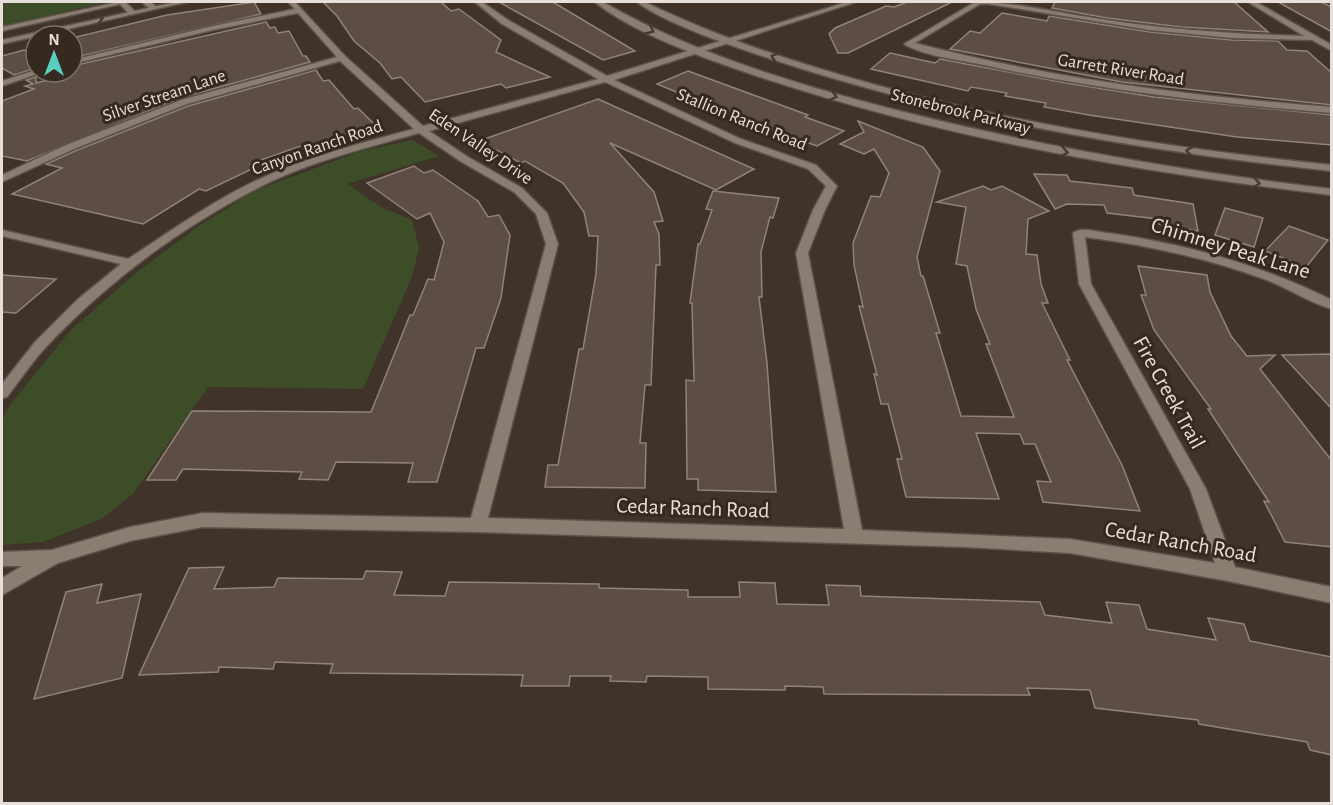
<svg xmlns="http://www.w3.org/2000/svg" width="1333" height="805" viewBox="0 0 1333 805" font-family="'Alegreya Sans',sans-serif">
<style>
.green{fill:#3c4d27}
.building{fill:#5c4e45;stroke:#918378;stroke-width:1.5}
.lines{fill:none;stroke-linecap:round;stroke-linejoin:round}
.minor-casing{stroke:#5c524a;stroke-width:3}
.secondary-casing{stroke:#5c524a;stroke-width:3}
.minor{fill:#8a7d72;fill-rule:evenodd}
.secondary{fill:#8a7d72;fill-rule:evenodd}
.oneway{stroke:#463a30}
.labels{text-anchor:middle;stroke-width:6;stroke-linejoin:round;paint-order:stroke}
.far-street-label{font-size:18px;fill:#e7dfd9;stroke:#352920}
.street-label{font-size:22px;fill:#e7dfd9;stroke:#352920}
</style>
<rect width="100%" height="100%" fill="#3f332a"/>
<g class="green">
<path d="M2 2H107L2 26Z"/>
<path d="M413 140 439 156 347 184 381 207 412 220 419 248 412 277 363 389 208 387 133 494 101 519 43 542 2 545V419L13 401 70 331 131 277 196 228 254 191 361 151Z"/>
</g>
<g class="building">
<path d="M254 2 261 14 72 58V38L167 15Z"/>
<path d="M323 2H441L451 11 459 9 501 40 496 52 550 77 506 88 501 84 425 102 401 77 392 79 380 63 354 41 337 16Z"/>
<path d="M499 2H553L635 51 603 60Z"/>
<path d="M907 2H952L848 53H838L829 34 835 28 886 6 894 7Z"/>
<path d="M1055 2H1234L1268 32 1181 27 1107 18 1052 8Z"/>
<path d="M1278 2H1321L1332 7V32Z"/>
<path d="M1002 13 1047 21 1049 16 1150 32 1232 40 1278 41 1287 50 1307 51 1332 73V105L1122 82 950 49 970 31 980 33Z"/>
<path d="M266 22 270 28 275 27 278 33 289 31 303 56H306L310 62 180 98 27 161 2 156V101L34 89 25 86 33 84 26 80 36 77V83L72 74V66Z"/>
<path d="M24 50 36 55V68L14 75 2 68V56Z"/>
<path d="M890 53 935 63 940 59 1066 83 1154 97 1332 115V145L1237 137 1089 115 1044 107 1046 103 1005 96 1007 93 971 87 968 91 871 69Z"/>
<path d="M316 70 323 81 329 80 354 109 358 108 375 125 313 146 309 143 250 164 256 167 206 191 199 189 143 224 12 194 62 168 46 164 75 151 188 106Z"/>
<path d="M688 71 808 115 805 117 844 131 817 146 751 123 657 84Z"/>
<path d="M598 99 754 169 716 190 610 143 654 192 663 221 654 222 659 234 660 265H656L651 385H645L640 443H646L645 488 545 487 548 465H558L579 349H583L596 274 598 236H589L584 212 563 183 525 161 521 163 479 141Z"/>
<path d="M858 121 923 147 940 171 917 257 921 276H923L940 333H936L961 416 1014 417 986 344H990L976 309 967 266 956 264 966 207 937 202 983 186 991 190 1002 186 1049 211 1028 219 1026 254 1037 255 1041 284 1048 303H1042L1070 360H1067L1122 465 1140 511 1043 502 1037 481 1051 482 1035 444H1024L1020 434 976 433 999 499 906 497 897 459H902L888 404H881L874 374 877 375 859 306 863 307 854 265 853 243 871 196 880 197 889 173 874 149 864 154 840 144 864 132Z"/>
<path d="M414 166 424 173 433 170 478 201 488 217 499 215 510 235 501 298 484 348H476L437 482H408L413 463 336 462 328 480 299 479 302 472 183 469 176 480H147L192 411 371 412 410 315H413L428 279 434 280 444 242 430 213 417 219 367 183Z"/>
<path d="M1034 174 1067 175 1070 181 1132 188 1134 195 1193 204 1198 231 1159 224 1158 219 1107 213 1104 205 1067 204 1055 209Z"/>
<path d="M713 191 779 198 773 218 770 217 761 252 762 297H759L767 363 776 492 698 490V479H687L686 380 694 381 692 303H690L698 244H700L712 210 706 209Z"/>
<path d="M1225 208 1263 218 1254 247 1215 235Z"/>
<path d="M1289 226 1328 240 1306 267 1265 251Z"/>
<path d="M1138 266 1207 275 1210 292 1231 336 1247 356 1275 355 1260 369 1332 461V547L1285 542 1264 501 1269 502 1208 409H1211L1154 330 1141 295H1146Z"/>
<path d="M2 275 56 279 16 313 2 312Z"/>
<path d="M1332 354V409L1282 355Z"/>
<path d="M224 567 214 589 274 587 278 578 363 579 366 571 402 572 394 595 445 596 449 582 599 584V588L688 590V597H740L739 582 775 583 777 604 829 605 826 585 860 586 861 596 1040 602 1045 615 1112 623 1106 602 1139 605 1147 629 1216 640 1208 618 1244 624 1250 641 1332 657V755L1310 750 1307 742 1199 724 1198 720 1095 708 1090 690 1027 688 1030 695 824 694 823 687 785 686V690L708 689V677L647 676 646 682 610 681 611 676H570L569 686H521L523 675 330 673 333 664 275 662 273 669 219 667 218 672 139 675 189 568Z"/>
<path d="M102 584 97 603 141 594 122 678 34 699 66 592Z"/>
</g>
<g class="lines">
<defs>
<g id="minor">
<path d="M118 2H125L136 12 129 14Z"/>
<path d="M142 2H150L157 7 150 9Z"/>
<path d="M288 2H295L345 56 423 126 598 79 502 24 475 2H482L508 20 607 76 847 2H856L614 80 741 139 816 165 837 186 825 210 808 253 862 530 1070 539 1215 563 1190 489 1079 284 1073 233C1081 226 1098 232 1108 233 1186 244 1261 265 1332 300V309C1309 303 1287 287 1264 279 1206 258 1147 245 1085 237L1091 284 1206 489 1235 567 1332 587V603L1228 581 1070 553 965 547 478 532 203 527 130 541 58 563 2 595V578L22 566H2V552L52 550 130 527 203 513 471 518 546 244 536 214 514 192 460 161 419 133C363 149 304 163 252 191 176 231 105 284 46 347 32 362 20 380 7 397L2 398V384L35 342 77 300 121 264 2 236V230L128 259C166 234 204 207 245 186 298 159 357 144 414 129L340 61 187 104 74 149 2 182V175L66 145 181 100 337 57 298 13 213 30 72 64V60L213 26 295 9ZM605 82 735 143 808 169 826 186 813 210 796 253 844 529 488 518 558 244 547 213 522 188 468 157 429 131Z"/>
<path d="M975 2C1019 2 1063 14 1107 20 1172 30 1238 34 1304 36L1248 2H1256L1332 45V51L1312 40 1232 38 1150 30 989 4H980L915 43C1052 79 1191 96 1332 107V113C1213 103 1095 90 979 64 958 60 921 55 904 44Z"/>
<path d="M36 70 43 72 2 86V81Z"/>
</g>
<g id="secondary">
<path d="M118 2H129L2 31V27Z"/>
<path d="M176 2H187L2 44V40Z"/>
<path d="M595 2H603C698 56 802 86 908 113 1048 148 1189 172 1332 189V195C1136 172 938 137 751 74 706 59 631 32 595 2Z"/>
<path d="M637 2H645C719 38 796 63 876 85 1025 126 1178 149 1332 165V171C1141 151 953 119 771 59 735 47 666 24 637 2Z"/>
</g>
</defs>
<use href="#minor" class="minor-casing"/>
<use href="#secondary" class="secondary-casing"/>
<use href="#minor" class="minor"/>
<use href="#secondary" class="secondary"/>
</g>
<defs><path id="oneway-chevron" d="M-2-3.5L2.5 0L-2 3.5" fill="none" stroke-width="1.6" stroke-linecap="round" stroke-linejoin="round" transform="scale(1.5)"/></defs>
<g class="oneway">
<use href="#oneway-chevron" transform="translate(99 19) rotate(-13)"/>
<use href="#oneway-chevron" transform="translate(650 30) rotate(25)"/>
<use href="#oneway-chevron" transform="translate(775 57) rotate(-162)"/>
<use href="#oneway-chevron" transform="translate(833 96) rotate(15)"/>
<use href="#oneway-chevron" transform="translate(1190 151) rotate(-172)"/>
<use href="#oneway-chevron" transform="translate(1064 152) rotate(11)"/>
<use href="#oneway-chevron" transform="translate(1256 183) rotate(8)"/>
</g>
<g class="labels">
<g class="far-street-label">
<text transform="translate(1121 69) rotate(9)" y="6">Garrett River Road</text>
<text transform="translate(164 95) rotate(-19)" y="6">Silver Stream Lane</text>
<text transform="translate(961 111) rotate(14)" y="6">Stonebrook Parkway</text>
<text transform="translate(742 119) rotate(22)" y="6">Stallion Ranch Road</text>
<text transform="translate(481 146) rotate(34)" y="6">Eden Valley Drive</text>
<text transform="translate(317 147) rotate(-19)" y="6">Canyon Ranch Road</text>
</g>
<g class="street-label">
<text transform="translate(1231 247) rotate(17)" y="8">Chimney Peak Lane</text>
<text transform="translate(1170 392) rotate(61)" y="8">Fire Creek Trail</text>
<text transform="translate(693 507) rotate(2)" y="8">Cedar Ranch Road</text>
<text transform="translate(1181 541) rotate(10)" y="8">Cedar Ranch Road</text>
</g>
</g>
<rect width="1333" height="805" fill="none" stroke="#e7dfd9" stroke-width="6"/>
<g transform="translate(54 54)"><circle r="28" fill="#352920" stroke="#7c726a" stroke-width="1.5"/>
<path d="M0-4.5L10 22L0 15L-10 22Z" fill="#5acebd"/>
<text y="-9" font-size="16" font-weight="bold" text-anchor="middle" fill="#e7dfd9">N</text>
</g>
</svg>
